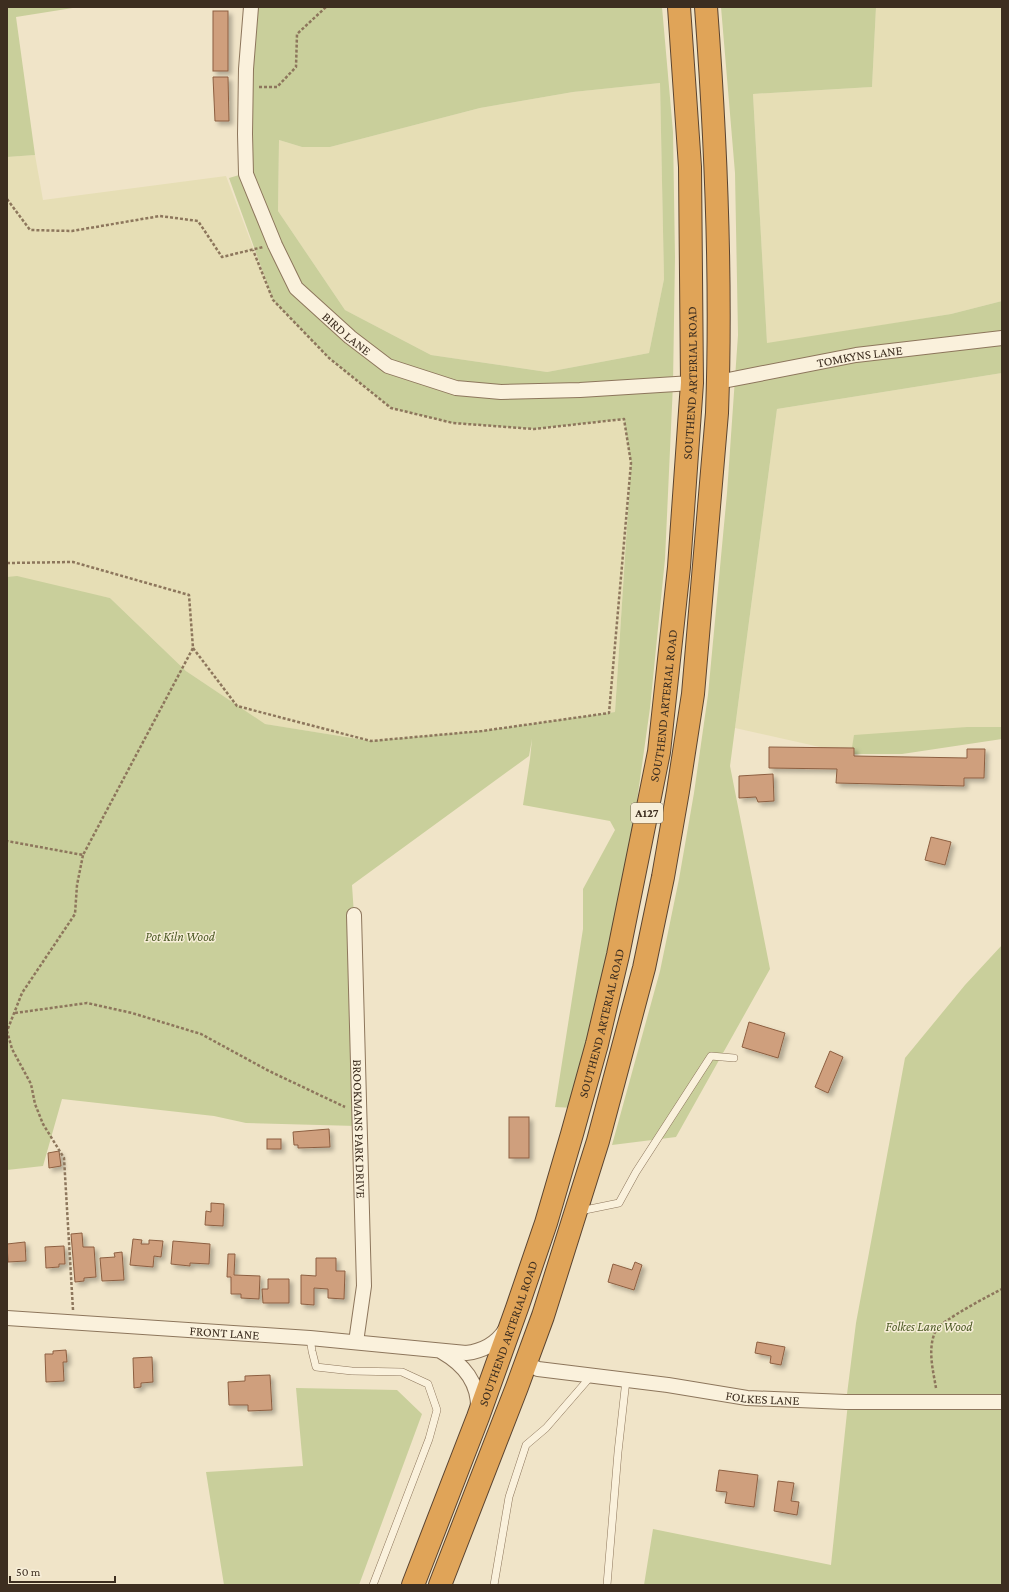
<svg xmlns="http://www.w3.org/2000/svg" width="1009" height="1592" viewBox="0 0 1009 1592" font-family="'Crimson Pro',serif">
<style>
.farmland{fill:#e6deb5}
.green{fill:#c9cf9b;fill-rule:evenodd}
.building{fill:#cf9f7d;stroke:#8d5f41;filter:url(#shadow)}
.lines{fill:none;stroke-linecap:round;stroke-linejoin:round}
.lane-casing{stroke:#8d765c;stroke-width:8}
.street-casing{stroke:#8d765c;stroke-width:16}
.highway-casing{stroke:#5b4430;stroke-width:24}
.path{stroke:#8d765c;stroke-width:2.5;stroke-dasharray:3 2;stroke-linecap:butt}
.lane{stroke:#faf1dc;stroke-width:7}
.street{stroke:#faf1dc;stroke-width:14}
.highway{stroke:#e0a458;stroke-width:22}
.labels{text-anchor:middle;stroke-width:3;stroke-linejoin:round;paint-order:stroke}
.shield{fill:#f7eed8;stroke:#756857;stroke-width:1}
.shield-label{font-size:12px;font-weight:bold;fill:#3d2e20}
.street-label{font-size:13px;fill:#3d2e20;stroke:#f7eed8}
.park-label{font-size:13px;font-style:italic;fill:#4d5a26;stroke:#f7eed8}
</style>
<defs>
<filter id="shadow"><feDropShadow dx="3.5" dy="3.5" stdDeviation="2" flood-color="#0004"/></filter>
</defs>
<rect width="100%" height="100%" fill="#f0e4c8"/>
<g class="farmland">
<path d="M876 7H1002V301L951 314 767 344 753 94 872 87Z"/>
<path d="M660 83 664 279 649 353 547 372 431 355 345 310 278 211 279 140 302 147H330L480 108 573 92Z"/>
<path d="M35 155 43 200 226 176 273 300 453 423 534 429 624 419 631 463 615 712 489 730 371 741 264 724 186 671 110 598 7 577V157Z"/>
<path d="M1002 373V727H967L851 754 735 728 777 409Z"/>
</g>
<g class="green">
<path d="M7 7H79L16 17 35 155 7 157Z"/>
<path d="M246 7H662L673 132 675 257 673 384 665 559 650 708 626 879 574 1108 555 1107 583 929V889L615 830 610 821 523 805 530 759 532 739 529 756 352 885 354 915 357 1126 246 1123 214 1116 62 1099 43 1166 7 1170V577L17 576 110 598 186 671 265 724 371 741 489 730 615 712 631 463 624 419 534 429 453 423 391 408 329 358 273 300 229 178 246 173ZM660 83 664 279 649 353 547 372 431 355 345 310 278 211 279 140 302 147H330L480 108 573 92Z"/>
<path d="M721 7H876L872 87 753 94 767 343 951 314 1002 301V373L777 409 730 766 770 969 676 1137 612 1145 660 971 679 879 694 793 708 695 727 493 738 335 735 173Z"/>
<path d="M967 727H1002V739L902 754H851L854 735Z"/>
<path d="M1002 945V1585H644L653 1529 831 1565 848 1403 846 1402 856 1323 905 1058 965 985Z"/>
<path d="M296 1388 397 1390 422 1414 359 1585H224L206 1472 303 1466Z"/>
</g>
<g class="building">
<rect x="213" y="11" width="15" height="60"/>
<path d="M213 77H228L229 121H215Z"/>
<path d="M769 747 854 748V756L967 758V749H985L984 778H964V786L836 783 837 769 769 768Z"/>
<path d="M773 774 774 801 758 802 756 797 739 798V776Z"/>
<path d="M931 837 951 842 945 865 925 860Z"/>
<path d="M749 1022 785 1033 778 1058 742 1047Z"/>
<path d="M830 1051 843 1057 828 1093 815 1087Z"/>
<rect x="509" y="1117" width="20" height="41"/>
<path d="M329 1129 330 1147 298 1148V1145H294L293 1132Z"/>
<rect x="267" y="1139" width="14" height="10"/>
<path d="M59 1151 61 1166 49 1168 48 1153Z"/>
<path d="M211 1203 224 1204 223 1226 205 1225 206 1211 211 1212Z"/>
<path d="M82 1233 83 1247H94L96 1277 84 1278V1281L75 1282 71 1234Z"/>
<path d="M133 1239 142 1240 141 1244H149V1240L163 1241 161 1257 154 1256 153 1267 130 1265Z"/>
<path d="M173 1241 210 1244 209 1264 190 1263V1266L171 1264Z"/>
<path d="M25 1242 26 1261 8 1262 7 1244Z"/>
<path d="M64 1246 65 1264H59V1267L46 1268 45 1247Z"/>
<path d="M122 1252 124 1280 102 1281 100 1258 115 1257 114 1253Z"/>
<path d="M228 1254H235L234 1275 260 1276 259 1299 241 1298V1294H231V1277H227Z"/>
<path d="M316 1258H336V1271H345L344 1299 328 1298V1289L314 1288V1305L301 1304V1275L316 1276Z"/>
<path d="M635 1262 642 1265 634 1290 608 1282 613 1264 632 1270Z"/>
<path d="M268 1279H289V1303H263L262 1289H268Z"/>
<path d="M757 1342 785 1347 781 1365 770 1363 771 1356 755 1353Z"/>
<path d="M66 1350 67 1362H63L64 1381 46 1382 45 1354H53V1351Z"/>
<path d="M152 1357 153 1382 141 1383V1387L134 1388 133 1358Z"/>
<path d="M270 1375 272 1410 248 1411V1405H229L228 1382 245 1381V1376Z"/>
<path d="M719 1470 758 1475 754 1507 725 1503 727 1492 716 1491Z"/>
<path d="M778 1481 794 1483 791 1501 799 1502 797 1515 774 1511Z"/>
</g>
<g class="lines">
<defs>
<g id="lane">
<path d="M580 1211 619 1203 636 1172 711 1056 734 1058"/>
<path d="M310 1338 312 1351 316 1367 352 1371 402 1372 428 1384 437 1410 429 1439 373 1585"/>
<path d="M494 1585 509 1497 526 1445 546 1428 592 1375"/>
<path d="M607 1585 618 1452 626 1380"/>
</g>
<g id="street">
<path id="s1" d="M251 7 246 69 245 134 246 174 275 245 296 288 350 337 388 366 456 388 501 392 580 390 692 383"/>
<path id="s2" d="M718 382 856 355 1002 338"/>
<path id="s3" d="M354 915 364 1286 356 1342"/>
<path id="s4" d="M7 1318 310 1338 466 1353C482 1351 496 1344 505 1330"/>
<path d="M442 1352C463 1364 479 1383 478 1409"/>
<path id="s5" d="M526 1363 538 1369 668 1385 747 1398 846 1402H1002"/>
</g>
<g id="highway">
<path id="s6" d="M413 1585 478 1417 517 1308 546 1223 572 1134 597 1044 618 955 659 752 679 567 692 383 690 167 679 7"/>
<path d="M440 1585 517 1387 543 1316 598 1141 644 968 663 877 678 791 693 694 717 413C722 277 716 142 706 7"/>
</g>
</defs>
<use href="#lane" class="lane-casing"/>
<use href="#street" class="street-casing"/>
<use href="#highway" class="highway-casing"/>
<g class="path">
<path d="M259 87H277L296 67 297 34 326 7"/>
<path d="M7 199 30 230 72 231 160 216 198 221 222 257 263 247"/>
<path d="M7 563 73 562 189 595 193 648 83 855 7 841"/>
<path d="M193 648 237 706 371 741 482 731 609 713 631 463 624 419 534 429 453 423 391 408 329 358 273 300 253 250"/>
<path d="M15 1013 87 1003 132 1013 201 1034 269 1071 345 1107"/>
<path d="M73 1310 64 1158 43 1124 35 1104 31 1084 12 1049 7 1031 22 993 75 914 77 885 83 855"/>
<path d="M936 1388C933 1370 927 1348 936 1330 941 1321 990 1295 1002 1289"/>
</g>
<use href="#lane" class="lane"/>
<use href="#street" class="street"/>
<use href="#highway" class="highway"/>
</g>
<g class="labels">
<rect class="shield" x="631" y="803" width="32" height="20" rx="3"/>
<g class="shield-label">
<text x="647" y="817">A127</text>
</g>
<g class="street-label">
<text dy="5" stroke="none"><textPath href="#s1" startOffset="360">BIRD LANE</textPath></text>
<text dy="5" stroke="none"><textPath href="#s2" startOffset="144">TOMKYNS LANE</textPath></text>
<text dy="5" stroke="none"><textPath href="#s6" startOffset="1241">SOUTHEND ARTERIAL ROAD</textPath></text>
<text dy="5" stroke="none"><textPath href="#s6" startOffset="917">SOUTHEND ARTERIAL ROAD</textPath></text>
<text dy="5" stroke="none"><textPath href="#s6" startOffset="593">SOUTHEND ARTERIAL ROAD</textPath></text>
<text dy="5" stroke="none"><textPath href="#s3" startOffset="214">BROOKMANS PARK DRIVE</textPath></text>
<text dy="5" stroke="none"><textPath href="#s4" startOffset="218">FRONT LANE</textPath></text>
<text dy="5" stroke="none"><textPath href="#s6" startOffset="269">SOUTHEND ARTERIAL ROAD</textPath></text>
<text dy="5" stroke="none"><textPath href="#s5" startOffset="240">FOLKES LANE</textPath></text>
</g>
<g class="park-label">
<text x="180" y="941">Pot Kiln Wood</text>
<text x="929" y="1331">Folkes Lane Wood</text>
</g>
</g>
<rect width="1009" height="1592" fill="none" stroke="#3d2e20" stroke-width="16"/>
<path d="M10 1576v6h105v-6" fill="none" stroke="#3d2e20" stroke-width="2"/>
<text x="16" y="1576" font-size="12" fill="#3d2e20" stroke="#f7eed8" stroke-width="3" paint-order="stroke">50 m</text>
</svg>
